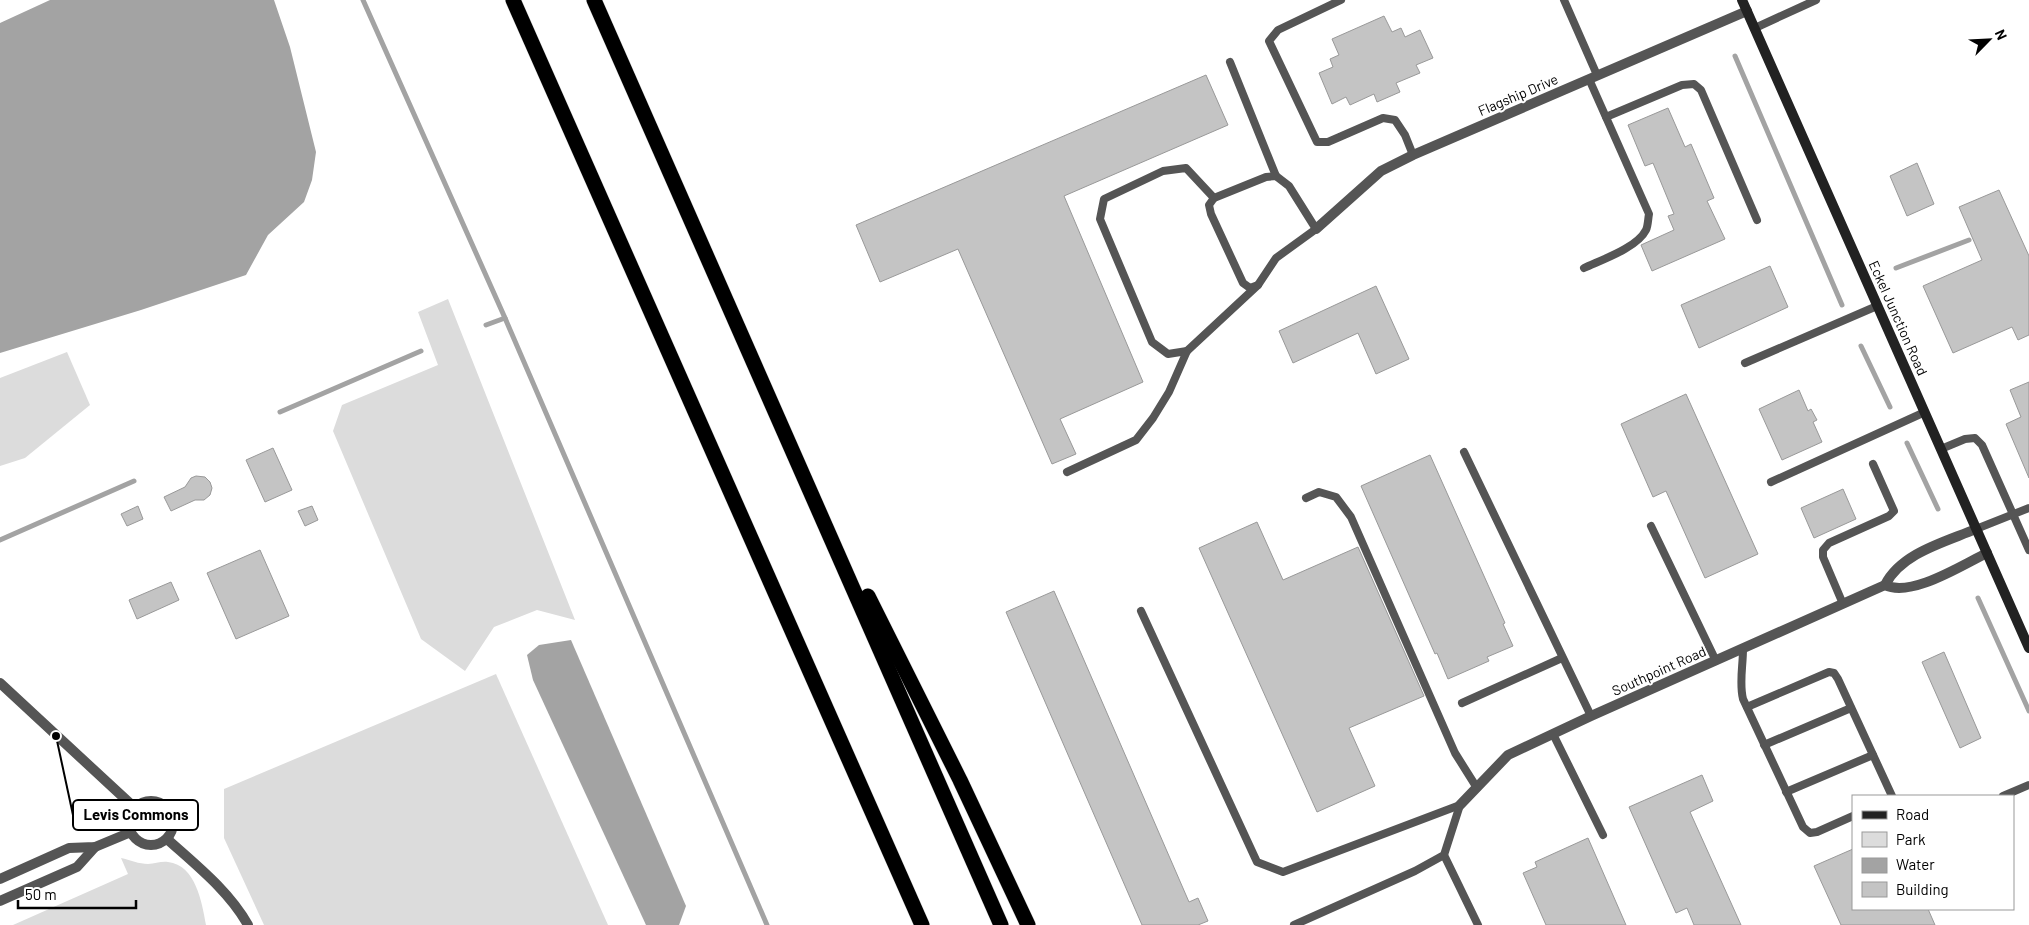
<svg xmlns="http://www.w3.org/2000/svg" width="2029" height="925" viewBox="0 0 2029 925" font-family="Barlow,sans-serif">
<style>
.green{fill:#dcdcdc}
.water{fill:#a3a3a3}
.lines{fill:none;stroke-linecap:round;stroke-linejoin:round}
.stream{stroke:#a3a3a3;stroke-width:5}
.building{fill:#c4c4c4;stroke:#999}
.highway-casing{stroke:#dbdbdb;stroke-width:16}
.lane{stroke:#555;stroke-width:8}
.street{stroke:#555;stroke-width:10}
.secondary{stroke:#222;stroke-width:10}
.highway{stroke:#000;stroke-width:15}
.labels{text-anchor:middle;stroke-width:4;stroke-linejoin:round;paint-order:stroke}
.street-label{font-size:14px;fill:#000;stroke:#fff}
.leader{fill:none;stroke:#000;stroke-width:2}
.callout-dot{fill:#000;stroke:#fff;stroke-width:2}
.callout{fill:#fff;stroke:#000;stroke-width:2}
.callout-label{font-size:15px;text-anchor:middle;font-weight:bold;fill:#000}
</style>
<rect width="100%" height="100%" fill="#fff"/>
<g class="green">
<path d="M448 299 575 620 537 610 494 627 465 671 421 639 333 431 342 405 438 365 418 312Z"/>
<path d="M67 352 90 405 25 458 0 466V378Z"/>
<path d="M496 674 608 925H264L224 838V789Z"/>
<path d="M121 858C130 860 139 864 148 864 155 864 161 861 168 862 196 865 202 903 206 925H13L128 874Z"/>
</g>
<g class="water">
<path d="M50 0H274L290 47 316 152 312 180 304 202 268 235 246 275 141 310 0 353V23Z"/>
<path d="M571 640 686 906 679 925H646L533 680 527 655 539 645Z"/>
</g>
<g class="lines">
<g class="stream">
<path d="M363 0 505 318 767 925"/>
<path d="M1735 56 1842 305"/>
<path d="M1896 268 1969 240"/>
<path d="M486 325 505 318"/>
<path d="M1861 346 1890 407"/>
<path d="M280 412 421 351"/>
<path d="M1907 443 1938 509"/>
<path d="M0 540 134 481"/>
<path d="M1978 598 2029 711"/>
</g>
</g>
<g class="building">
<path d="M1384 16 1392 32 1401 28 1405 37 1420 30 1433 58 1416 65 1420 73 1396 83 1400 92 1377 102 1374 94 1350 105 1346 97 1332 104 1319 73 1333 67 1330 59 1339 55 1332 39Z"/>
<path d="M1206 75 1228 125 1064 196 1143 382 1060 419 1076 454 1052 464 958 249 880 282 856 225Z"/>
<path d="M1668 108 1685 147 1691 144 1714 198 1707 201 1725 239 1652 271 1641 245 1674 230 1668 216 1674 214 1653 163 1645 166 1628 125Z"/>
<path d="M1917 163 1934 204 1907 216 1890 176Z"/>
<path d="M1999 190 2029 256V335L2018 340 2012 327 1953 353 1923 286 1982 260 1959 207Z"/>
<path d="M1770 266 1788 307 1699 348 1681 305Z"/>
<path d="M1376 286 1409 359 1376 374 1358 333 1293 363 1279 331Z"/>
<path d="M2029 382V478L2006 424 2021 417 2010 390Z"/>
<path d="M1799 390 1808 411 1811 409 1817 420 1813 422 1822 442 1782 460 1759 409Z"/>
<path d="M1686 394 1758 554 1705 578 1666 491 1653 497 1621 424Z"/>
<path d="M273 448 292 490 265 502 246 460Z"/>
<path d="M1430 455 1505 623 1503 624 1513 646 1487 657 1489 661 1448 679 1437 653 1435 654 1361 486Z"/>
<path d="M196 476 205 477 210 482 212 488 210 495 204 500H195L171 511 164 497 185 487 191 478Z"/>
<path d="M1843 489 1856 519 1814 538 1801 508Z"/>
<path d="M138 506 143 519 127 526 121 514Z"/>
<path d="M312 506 318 520 305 526 298 511Z"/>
<path d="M1257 522 1283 580 1358 547 1424 696 1349 728 1375 786 1317 812 1199 548Z"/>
<path d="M260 550 289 616 236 639 207 573Z"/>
<path d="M171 582 179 600 137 619 129 600Z"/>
<path d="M1054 591 1189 902 1198 898 1208 921 1198 925H1142L1006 612Z"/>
<path d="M1944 652 1981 738 1960 748 1922 662Z"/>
<path d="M1702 775 1713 801 1690 812 1741 925H1694L1687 908 1676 913 1629 807Z"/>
<path d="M1588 838 1626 925H1546L1523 873 1537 867 1535 862Z"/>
<path d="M1853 849V909H1928L1935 925H1841L1814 866Z"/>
</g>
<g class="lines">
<defs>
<g id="highway">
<path d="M513 0 922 925"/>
<path d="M594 0 1001 925"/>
<path d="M868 596 960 780 1028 925"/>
</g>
</defs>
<use href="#highway" class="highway-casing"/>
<g class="lane">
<path d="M1341 0 1278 30 1269 41 1317 142H1328L1383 118 1395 120 1405 135 1413 155"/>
<path d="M1564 0 1597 75"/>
<path d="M1755 28 1816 0"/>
<path d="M1230 62 1276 176"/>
<path d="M1606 117 1682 85 1694 84 1701 90 1757 220"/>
<path d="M1276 176 1289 186 1316 229 1276 258 1258 285 1250 288 1243 283 1211 214 1209 205 1214 198 1266 177Z"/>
<path d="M1214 198 1186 168 1163 171 1104 199 1100 219 1152 342 1168 354 1187 351 1258 285"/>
<path d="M1584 268C1601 260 1637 248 1646 230 1648 226 1648 219 1649 214L1589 79"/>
<path d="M1745 363 1877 306"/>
<path d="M1941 449 1965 439 1975 438 1982 445 2029 550"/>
<path d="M1464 452 1591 716"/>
<path d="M1067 472 1136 440 1153 418 1169 392 1187 351"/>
<path d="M1771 482 1925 412"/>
<path d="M1306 498 1319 492 1336 497 1351 517 1455 753 1477 788"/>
<path d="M1651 526 1716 661"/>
<path d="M1976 529 2029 508"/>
<path d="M1843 604 1823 557V550L1829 543 1889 516 1894 511 1873 464"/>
<path d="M1141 611 1257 862 1283 872 1460 805"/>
<path d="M1743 649C1743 666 1739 683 1743 699L1803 827 1810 833 1817 832 1853 816"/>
<path d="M1462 703 1562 658"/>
<path d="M1747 707 1829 672 1834 673 1838 679 1892 796"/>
<path d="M1553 734 1603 835"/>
<path d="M1764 745 1851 708"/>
<path d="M1786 792 1873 755"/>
<path d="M2003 796 2029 785"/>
<path d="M1444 855 1478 925"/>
<path d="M1294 925 1415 871 1444 855 1460 805"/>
</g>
<g class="street">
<path d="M1316 229 1381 171 1413 155 1747 11"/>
<path d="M1885 585C1911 598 1962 565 1987 553"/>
<path d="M0 683 135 808"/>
<circle cx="151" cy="823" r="22"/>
<path d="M1460 805 1508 755 1591 716 1885 585C1901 553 1945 542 1976 529"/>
<path d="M167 839C196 865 229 891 248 925"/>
<path d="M0 879 69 848 95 847 131 832"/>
<path d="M0 901 77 867 95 847"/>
</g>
<path class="secondary" d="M1742 0 2029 648"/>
<use href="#highway" class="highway"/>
</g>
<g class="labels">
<g class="street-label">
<text transform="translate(1518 95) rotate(-23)" y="5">Flagship Drive</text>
<text transform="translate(1898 318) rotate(66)" y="5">Eckel Junction Road</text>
<text transform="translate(1659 671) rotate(-24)" y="5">Southpoint Road</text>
</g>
</g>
<path class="leader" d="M56 736L73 815"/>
<circle class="callout-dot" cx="56" cy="736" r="5"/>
<rect class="callout" x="73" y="800" width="125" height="30" rx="5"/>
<g class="callout-label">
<text x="136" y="820">Levis Commons</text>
</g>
<rect x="1852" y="795" width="162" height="115" fill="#ffffff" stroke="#999999"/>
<rect x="1862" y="811" width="25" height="8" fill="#222222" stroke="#999999"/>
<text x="1896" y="820" font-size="15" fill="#000000">Road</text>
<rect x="1862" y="832" width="25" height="15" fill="#dcdcdc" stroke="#999999"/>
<text x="1896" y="845" font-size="15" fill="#000000">Park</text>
<rect x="1862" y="858" width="25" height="15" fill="#a3a3a3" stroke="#999999"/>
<text x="1896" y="870" font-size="15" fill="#000000">Water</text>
<rect x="1862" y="882" width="25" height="15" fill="#c4c4c4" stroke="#999999"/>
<text x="1896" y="895" font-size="15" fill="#000000">Building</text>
<g transform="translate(1989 40) rotate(66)" stroke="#ffffff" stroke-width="4" paint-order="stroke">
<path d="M0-4L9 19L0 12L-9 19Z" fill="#000000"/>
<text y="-8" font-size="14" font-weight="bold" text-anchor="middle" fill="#000000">N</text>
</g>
<path d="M18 900v8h118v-8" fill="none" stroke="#000000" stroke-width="2.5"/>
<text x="25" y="900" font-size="15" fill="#000000" stroke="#ffffff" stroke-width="4" paint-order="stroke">50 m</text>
</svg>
